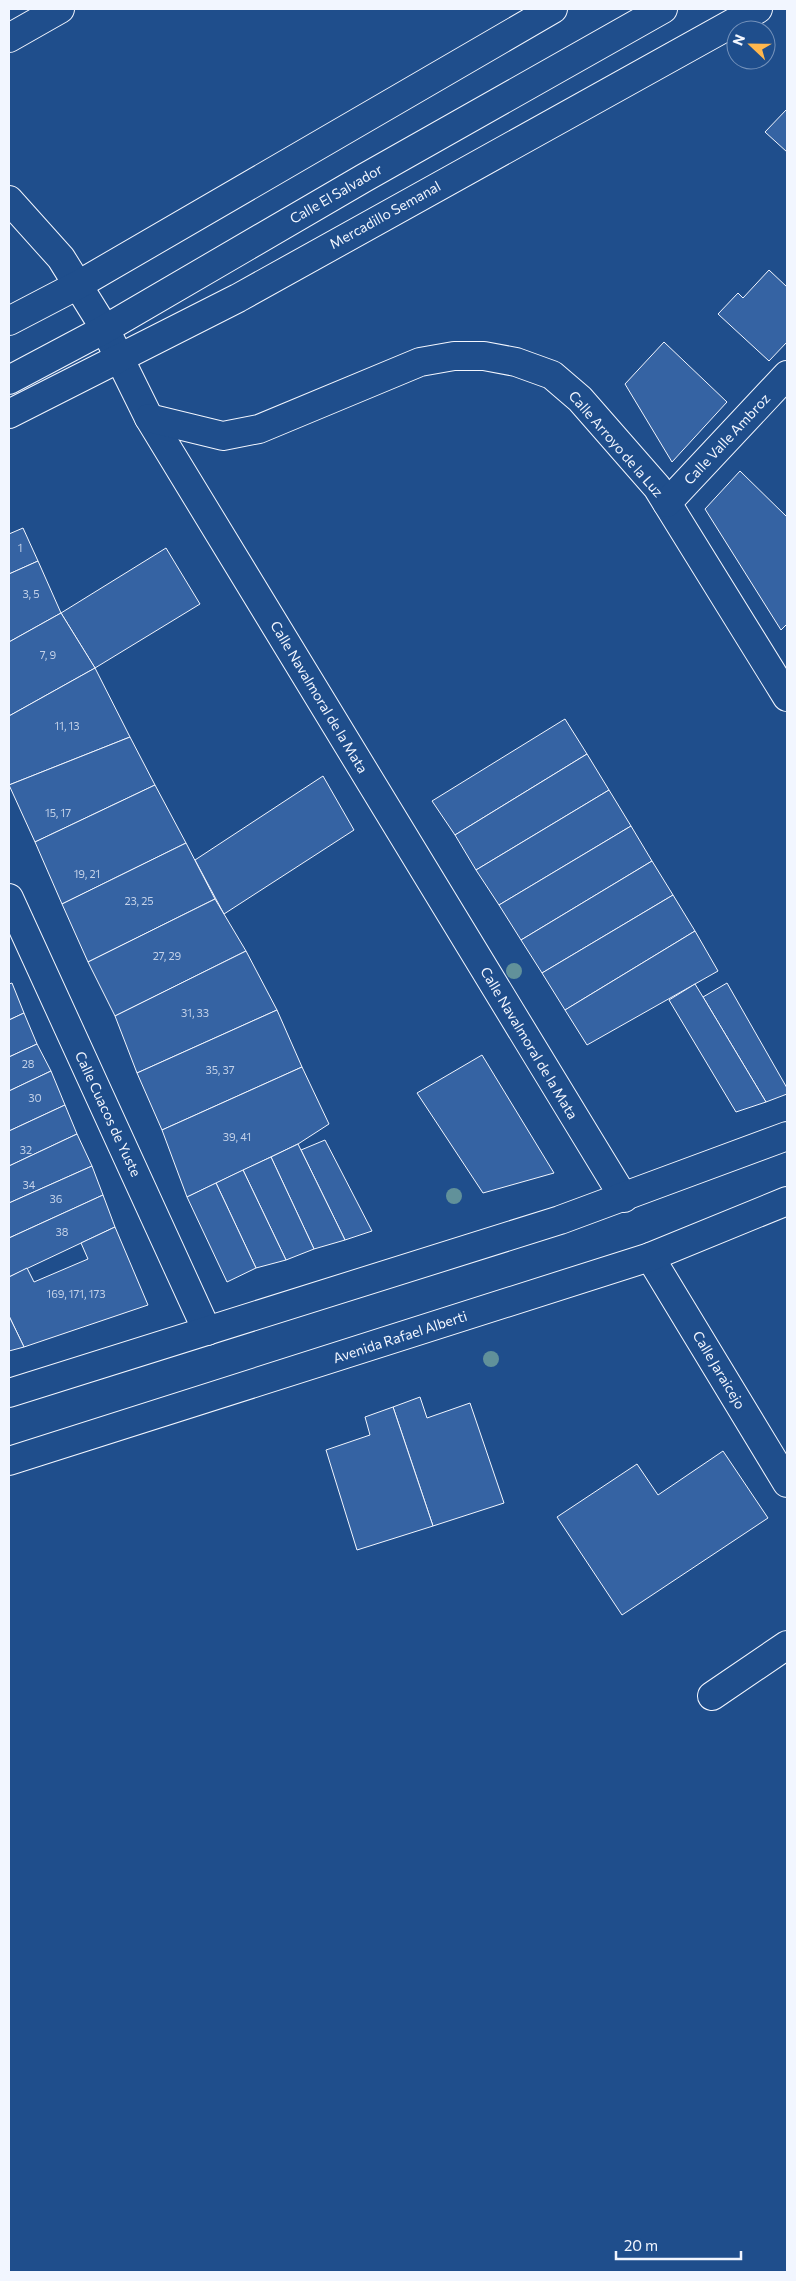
<svg xmlns="http://www.w3.org/2000/svg" width="796" height="2281" viewBox="0 0 796 2281" font-family="Commissioner,sans-serif">
<style>
.building{fill:#3563a3;stroke:#f2f6ff}
.lines{fill:none;stroke-linecap:round;stroke-linejoin:round}
.minor-casing{stroke:#f2f6ff;stroke-width:30}
.minor{stroke:#1f4e8c;stroke-width:28}
.tree{fill:#61919a}
.labels{text-anchor:middle;stroke-width:4;stroke-linejoin:round;paint-order:stroke}
.number-label{font-size:11px;fill:#c3d1e8}
.street-label{font-size:14px;fill:#f2f6ff;stroke:#1f4e8c}
</style>
<rect width="100%" height="100%" fill="#1f4e8c"/>
<g class="building">
<path d="M787 109V152L765 132Z"/>
<path d="M769 270 787 287V342L769 361 718 314 738 293 743 298Z"/>
<path d="M664 342 727 402 672 462 625 384Z"/>
<path d="M740 471 787 517V624L781 630 705 509Z"/>
<path d="M23 528 38 561 9 574V534Z"/>
<path d="M166 548 200 604 95 668 61 613Z"/>
<path d="M38 561 61 613 9 642V574Z"/>
<path d="M61 613 95 668 9 716V642Z"/>
<path d="M95 668 130 737 9 785V716Z"/>
<path d="M565 719 587 754 455 835 432 801Z"/>
<path d="M130 737 155 785 35 842 9 785Z"/>
<path d="M587 754 609 790 476 870 455 835Z"/>
<path d="M323 776 354 830 224 914 195 860Z"/>
<path d="M155 785 186 843 62 904 35 842Z"/>
<path d="M609 790 631 826 499 905 476 870Z"/>
<path d="M631 826 652 861 521 940 499 905Z"/>
<path d="M186 843 215 899 88 962 62 904Z"/>
<path d="M652 861 673 895 542 973 521 940Z"/>
<path d="M673 895 695 931 565 1010 542 973Z"/>
<path d="M215 899 246 951 115 1016 88 962Z"/>
<path d="M695 931 718 971 587 1045 565 1010Z"/>
<path d="M246 951 277 1010 137 1073 115 1016Z"/>
<path d="M12 983 24 1013 9 1020V984Z"/>
<path d="M727 983 787 1088V1094L766 1102 703 997Z"/>
<path d="M695 984 703 997 766 1102 736 1112 669 1000Z"/>
<path d="M277 1010 302 1067 162 1130 137 1073Z"/>
<path d="M24 1013 37 1044 9 1057V1020Z"/>
<path d="M37 1044 51 1071 9 1091V1057Z"/>
<path d="M482 1055 554 1173 483 1193 417 1093Z"/>
<path d="M302 1067 329 1124 298 1144 187 1197 162 1130Z"/>
<path d="M51 1071 65 1105 9 1131V1091Z"/>
<path d="M65 1105 77 1134 9 1166V1131Z"/>
<path d="M77 1134 92 1166 9 1203V1166Z"/>
<path d="M325 1140 372 1231 345 1240 301 1150Z"/>
<path d="M298 1144 345 1240 314 1249 271 1157Z"/>
<path d="M271 1157 314 1249 286 1260 243 1170Z"/>
<path d="M92 1166 103 1195 9 1238V1203Z"/>
<path d="M243 1170 286 1260 256 1268 216 1183Z"/>
<path d="M216 1183 256 1268 227 1282 187 1197Z"/>
<path d="M103 1195 115 1227 9 1277V1238Z"/>
<path d="M115 1227 148 1305 24 1347 9 1316V1277L27 1268 34 1282 88 1259 81 1243Z"/>
<path d="M9 1316 24 1347 9 1351Z"/>
<path d="M420 1397 427 1418 470 1403 504 1503 433 1526 393 1407Z"/>
<path d="M393 1407 433 1526 357 1550 326 1450 370 1435 365 1417Z"/>
<path d="M723 1451 768 1518 622 1615 557 1517 637 1464 658 1495Z"/>
</g>
<g class="lines">
<defs>
<g id="minor">
<path d="M9 38 60 9"/>
<path d="M9 200 61 258 105 329 149 418 624 1198"/>
<path d="M9 321 78 285 553 9"/>
<path d="M9 380 105 329 364 178 663 9"/>
<path d="M9 414 238 298 758 9"/>
<path d="M149 418 223 436 259 429 420 362 454 356H484L516 362 552 375 580 399 657 487 787 697"/>
<path d="M667 503 787 375"/>
<path d="M9 898 207 1331"/>
<path d="M650 1257 787 1483"/>
<path d="M9 1393 560 1220 787 1136"/>
<path d="M9 1461 650 1257 787 1201"/>
<path d="M712 1696 787 1645"/>
</g>
</defs>
<use href="#minor" class="minor-casing"/>
<use href="#minor" class="minor"/>
</g>
<g class="tree">
<circle cx="514" cy="971" r="8"/>
<circle cx="454" cy="1196" r="8"/>
<circle cx="491" cy="1359" r="8"/>
</g>
<g class="labels">
<g class="number-label">
<text x="20" y="552">1</text>
<text x="31" y="598">3, 5</text>
<text x="48" y="659">7, 9</text>
<text x="67" y="730">11, 13</text>
<text x="58" y="817">15, 17</text>
<text x="87" y="878">19, 21</text>
<text x="139" y="905">23, 25</text>
<text x="167" y="960">27, 29</text>
<text x="195" y="1017">31, 33</text>
<text x="28" y="1068">28</text>
<text x="220" y="1074">35, 37</text>
<text x="35" y="1102">30</text>
<text x="237" y="1141">39, 41</text>
<text x="26" y="1154">32</text>
<text x="29" y="1189">34</text>
<text x="56" y="1203">36</text>
<text x="62" y="1236">38</text>
<text x="76" y="1298">169, 171, 173</text>
</g>
<g class="street-label">
<text transform="translate(336 194) rotate(-30)" y="5">Calle El Salvador</text>
<text transform="translate(385 215) rotate(-29)" y="5">Mercadillo Semanal</text>
<text transform="translate(727 439) rotate(-47)" y="5">Calle Valle Ambroz</text>
<text transform="translate(616 444) rotate(49)" y="5">Calle Arroyo de la Luz</text>
<text transform="translate(319 697) rotate(59)" y="5">Calle Navalmoral de la Mata</text>
<text transform="translate(529 1043) rotate(59)" y="5">Calle Navalmoral de la Mata</text>
<text transform="translate(108 1114) rotate(65)" y="5">Calle Cuacos de Yuste</text>
<text transform="translate(400 1337) rotate(-18)" y="5">Avenida Rafael Alberti</text>
<text transform="translate(719 1370) rotate(59)" y="5">Calle Jaraicejo</text>
</g>
</g>
<rect width="796" height="2281" fill="none" stroke="#f2f6ff" stroke-width="20"/>
<g transform="translate(751 45) rotate(292)"><circle r="24" fill="#1f4e8c" stroke="#7391ba"/>
<path d="M0-4L9 19L0 12L-9 19Z" fill="#ffb74d"/>
<text y="-8" font-size="14" font-weight="bold" text-anchor="middle" fill="#f2f6ff">N</text>
</g>
<path d="M616 2251v8h125v-8" fill="none" stroke="#f2f6ff" stroke-width="2.5"/>
<text x="624" y="2251" font-size="15" fill="#f2f6ff" stroke="#1f4e8c" stroke-width="4" paint-order="stroke">20 m</text>
</svg>
